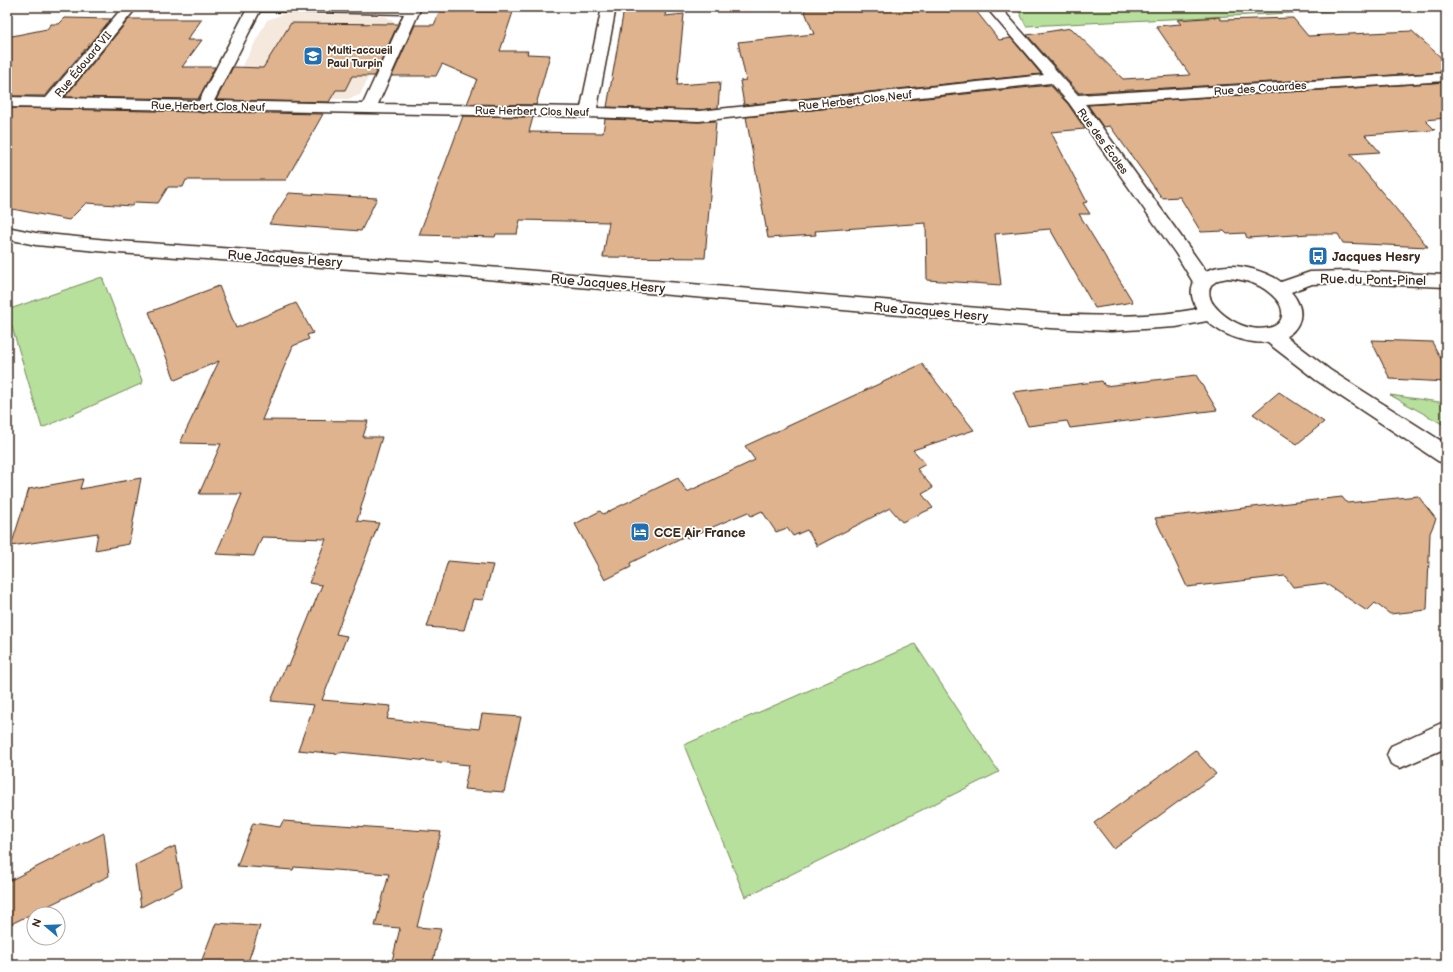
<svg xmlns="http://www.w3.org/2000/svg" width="1453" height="972" viewBox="0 0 1453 972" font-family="'Balsamiq Sans',sans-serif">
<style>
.built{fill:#f5e8dd}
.green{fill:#b6e09c;stroke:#78855d}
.building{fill:#deb38e;stroke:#3b2a1e}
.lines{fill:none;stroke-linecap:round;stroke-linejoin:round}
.street-casing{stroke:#3b2a1e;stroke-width:3}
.secondary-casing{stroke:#3b2a1e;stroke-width:3}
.street{fill:#fff;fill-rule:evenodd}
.secondary{fill:#fff;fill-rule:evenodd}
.labels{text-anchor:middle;stroke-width:3.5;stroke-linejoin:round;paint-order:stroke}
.far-poi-label{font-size:11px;font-weight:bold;fill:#3b2a1e;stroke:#fff;text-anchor:start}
.far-street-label{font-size:11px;fill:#3b2a1e;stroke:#fff}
.poi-label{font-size:13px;font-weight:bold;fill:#3b2a1e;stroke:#fff;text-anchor:start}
.street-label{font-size:13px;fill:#3b2a1e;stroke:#fff}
</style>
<rect width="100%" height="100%" fill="#fff"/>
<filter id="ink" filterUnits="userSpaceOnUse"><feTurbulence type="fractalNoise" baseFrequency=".025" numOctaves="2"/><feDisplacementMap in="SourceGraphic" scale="8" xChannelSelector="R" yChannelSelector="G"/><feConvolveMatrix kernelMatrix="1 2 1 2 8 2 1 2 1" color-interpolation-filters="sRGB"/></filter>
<g filter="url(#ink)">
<path class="built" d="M283 14 385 16 395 22 360 95 348 99 234 98 229 92 267 20Z"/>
<g class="green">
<path d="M1017 7H1414L1026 26Z"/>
<path d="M102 277 143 383 42 428 7 310Z"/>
<path d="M1390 395 1446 403V426Z"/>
<path d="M915 644 999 772 745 897 684 745Z"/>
</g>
<g class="building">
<path d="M627 7H661V9H666L665 16 684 14 677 85 720 82 718 108 699 110 607 107 624 9H627Z"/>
<path d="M803 7H973L999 40 1011 38 1041 74 744 105 740 81 746 80 738 42 814 34Z"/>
<path d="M440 11 513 12 500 51H528L527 54 550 55 536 105 467 104 477 79 442 64 436 76H392L415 25H434Z"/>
<path d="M1219 17 1221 20 1293 18 1308 36 1412 31 1446 62V72L1079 93 1027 35 1071 28 1123 79 1190 75 1156 26 1181 24 1177 20Z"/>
<path d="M65 18 111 19 45 96H7V37L47 29 51 24H59Z"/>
<path d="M129 19H202L187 40H202L182 67H215L198 99 65 97Z"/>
<path d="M291 23 398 24 374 76H352L345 90H336L329 102 216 100 233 67 263 68Z"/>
<path d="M1446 82V118L1425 120 1435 130 1365 135 1380 152 1350 154 1428 247 1343 243 1338 234H1310L1247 238 1245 233 1227 234 1224 231 1201 232 1180 197 1162 198 1110 126 1103 127 1088 105Z"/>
<path d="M1050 85 1068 104 1085 129 1051 132 1087 202 1083 203 1090 214H1079L1133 302 1095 308 1050 229 995 234 1001 285 927 280 926 223 815 231 816 235 768 238 746 117Z"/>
<path d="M7 108 197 112 203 113 209 112 323 114 286 180H186L183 187H168L158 203 135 202 132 206 86 203 69 220 7 208Z"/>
<path d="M463 116 533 117 529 132 603 133 605 119 699 122 716 121 705 258 603 257 609 222 520 220 517 234H496L495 237 419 235Z"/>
<path d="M289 193 377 198 361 231 269 224Z"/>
<path d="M219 286 236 328 296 303 313 333 307 335 309 339 293 346 262 420 368 421 363 437H382L357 521 379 523 336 634 347 636 322 700 391 706 387 719 479 729 482 714 521 717 504 792 464 789 469 765 339 752 338 754 298 750 314 705 271 701 286 665 289 666 322 585 309 583 326 539 262 537 254 556 216 554 242 494H199L221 444 180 443 219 361 175 380 149 312Z"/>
<path d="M1371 340 1432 342 1446 368V382L1390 379Z"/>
<path d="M922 364 974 430 913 450 926 464 917 469 933 488 922 494 933 508 902 522 890 508 817 546 807 530 793 536 787 528 776 532 762 511 751 516 748 512 687 538 685 536 630 563 631 567 605 580 575 524 600 511 603 514 678 478 687 492 755 460 745 446Z"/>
<path d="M1196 375 1217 410 1070 428 1067 421 1028 426 1013 392 1102 381 1105 386Z"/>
<path d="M1279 392 1324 422 1297 444 1253 414Z"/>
<path d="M141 478 129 544 95 550 98 533 11 546 29 489 83 479 80 489Z"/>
<path d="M1418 496 1436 519 1430 533 1427 610 1390 614 1375 603 1367 611 1325 583 1293 587 1285 576 1187 587 1155 518 1342 497 1347 503Z"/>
<path d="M448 561 493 565 483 600 473 599 464 630 427 627Z"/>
<path d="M1195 750 1216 774 1114 849 1094 823Z"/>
<path d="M283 821 441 832 417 927 441 929 432 965H391L400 928 375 926 389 874 294 867 293 870 237 866 253 823 280 827Z"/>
<path d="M104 833 109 876 7 926V882Z"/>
<path d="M175 846 182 886 141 907 135 865Z"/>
<path d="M216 923 260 926 247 965H200Z"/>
</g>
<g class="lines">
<defs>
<g id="street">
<path d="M123 7H137L62 98 199 101 248 7H418L420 10 378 104 581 107 602 7H616L597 108 699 111 1044 75 986 7H1000L1078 95 1446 73V81L1085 104 1188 246 1210 277 1212 282 1210 287 1203 288 1196 287 1176 254 1069 103 1051 83 699 121 588 117 209 110 203 112 197 110 7 107V97L46 98ZM260 11 404 14 363 104 214 101Z"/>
<path d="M1271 328 1278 330 1330 370 1446 444V464L1438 461 1316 380 1264 340 1261 335 1264 330Z"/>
<path d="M1446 721V748L1400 768 1391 764 1387 755 1391 746Z"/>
</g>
<path id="secondary" d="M7 227 36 233 118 241 452 264 1050 314C1099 316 1148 318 1197 309 1182 283 1201 267 1228 266 1245 265 1267 272 1281 282L1310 272 1348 271 1446 275V287L1348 283 1312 284 1291 292C1311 315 1297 338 1269 342 1249 345 1221 335 1207 321L1176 327 1111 331 1050 328 452 276 118 253 36 245 7 239ZM1228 278C1247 280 1262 284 1275 298 1286 309 1285 325 1268 328 1248 332 1226 320 1214 305 1209 299 1208 291 1211 285L1218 280Z"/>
</defs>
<use href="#street" class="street-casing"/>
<use href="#secondary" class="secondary-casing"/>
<use href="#street" class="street"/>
<use href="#secondary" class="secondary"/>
</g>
</g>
<defs>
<symbol id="school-square" viewBox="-11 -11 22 22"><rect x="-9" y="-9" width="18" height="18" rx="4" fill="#1f6fb2" stroke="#fff"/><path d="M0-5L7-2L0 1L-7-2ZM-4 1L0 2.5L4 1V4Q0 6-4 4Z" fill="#fff"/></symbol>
<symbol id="bus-square" viewBox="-11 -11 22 22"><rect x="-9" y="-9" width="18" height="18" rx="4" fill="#1f6fb2" stroke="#fff"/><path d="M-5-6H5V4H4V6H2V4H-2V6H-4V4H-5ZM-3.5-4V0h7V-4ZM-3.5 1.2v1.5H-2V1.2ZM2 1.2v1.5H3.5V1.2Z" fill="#fff"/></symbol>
<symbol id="hotel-square" viewBox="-11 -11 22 22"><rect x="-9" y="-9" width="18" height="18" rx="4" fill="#1f6fb2" stroke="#fff"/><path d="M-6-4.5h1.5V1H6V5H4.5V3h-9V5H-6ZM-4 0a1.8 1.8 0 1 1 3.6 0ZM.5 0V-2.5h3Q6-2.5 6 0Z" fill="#fff"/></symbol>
</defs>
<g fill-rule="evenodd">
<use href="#school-square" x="302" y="45" width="22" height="22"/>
<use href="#bus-square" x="1307" y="245" width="22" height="22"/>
<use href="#hotel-square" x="629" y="521" width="22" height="22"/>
</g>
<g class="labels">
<g class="far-poi-label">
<text x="327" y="54">Multi-accueil<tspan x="327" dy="13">Paul Turpin</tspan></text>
</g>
<g class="far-street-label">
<text transform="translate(83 64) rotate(-50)" y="4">Rue Édouard VII</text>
<text transform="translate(1260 88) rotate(-4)" y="4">Rue des Couardes</text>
<text transform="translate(855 100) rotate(-6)" y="4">Rue Herbert Clos Neuf</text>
<text transform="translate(208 106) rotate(1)" y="4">Rue Herbert Clos Neuf</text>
<text transform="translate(532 111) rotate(1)" y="4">Rue Herbert Clos Neuf</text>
<text transform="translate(1103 141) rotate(54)" y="4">Rue des Écoles</text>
</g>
<g class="poi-label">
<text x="1332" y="261">Jacques Hesry</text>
<text x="654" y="537">CCE Air France</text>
</g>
<g class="street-label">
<text transform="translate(285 258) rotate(4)" y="5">Rue Jacques Hesry</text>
<text transform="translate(1373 279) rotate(1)" y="5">Rue du Pont-Pinel</text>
<text transform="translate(608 283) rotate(5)" y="5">Rue Jacques Hesry</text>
<text transform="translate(931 311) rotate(5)" y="5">Rue Jacques Hesry</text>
</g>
</g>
<rect width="1453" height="972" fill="none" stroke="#fff" stroke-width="24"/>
<rect x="12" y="12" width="1429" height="948" fill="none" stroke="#3b2a1e" stroke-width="1.5" filter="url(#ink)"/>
<g transform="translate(46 926) rotate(289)"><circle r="19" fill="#ffffff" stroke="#b1aaa5"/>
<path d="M0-3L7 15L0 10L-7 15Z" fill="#1f6fb2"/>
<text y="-6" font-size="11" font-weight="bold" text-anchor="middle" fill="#3b2a1e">N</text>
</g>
</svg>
